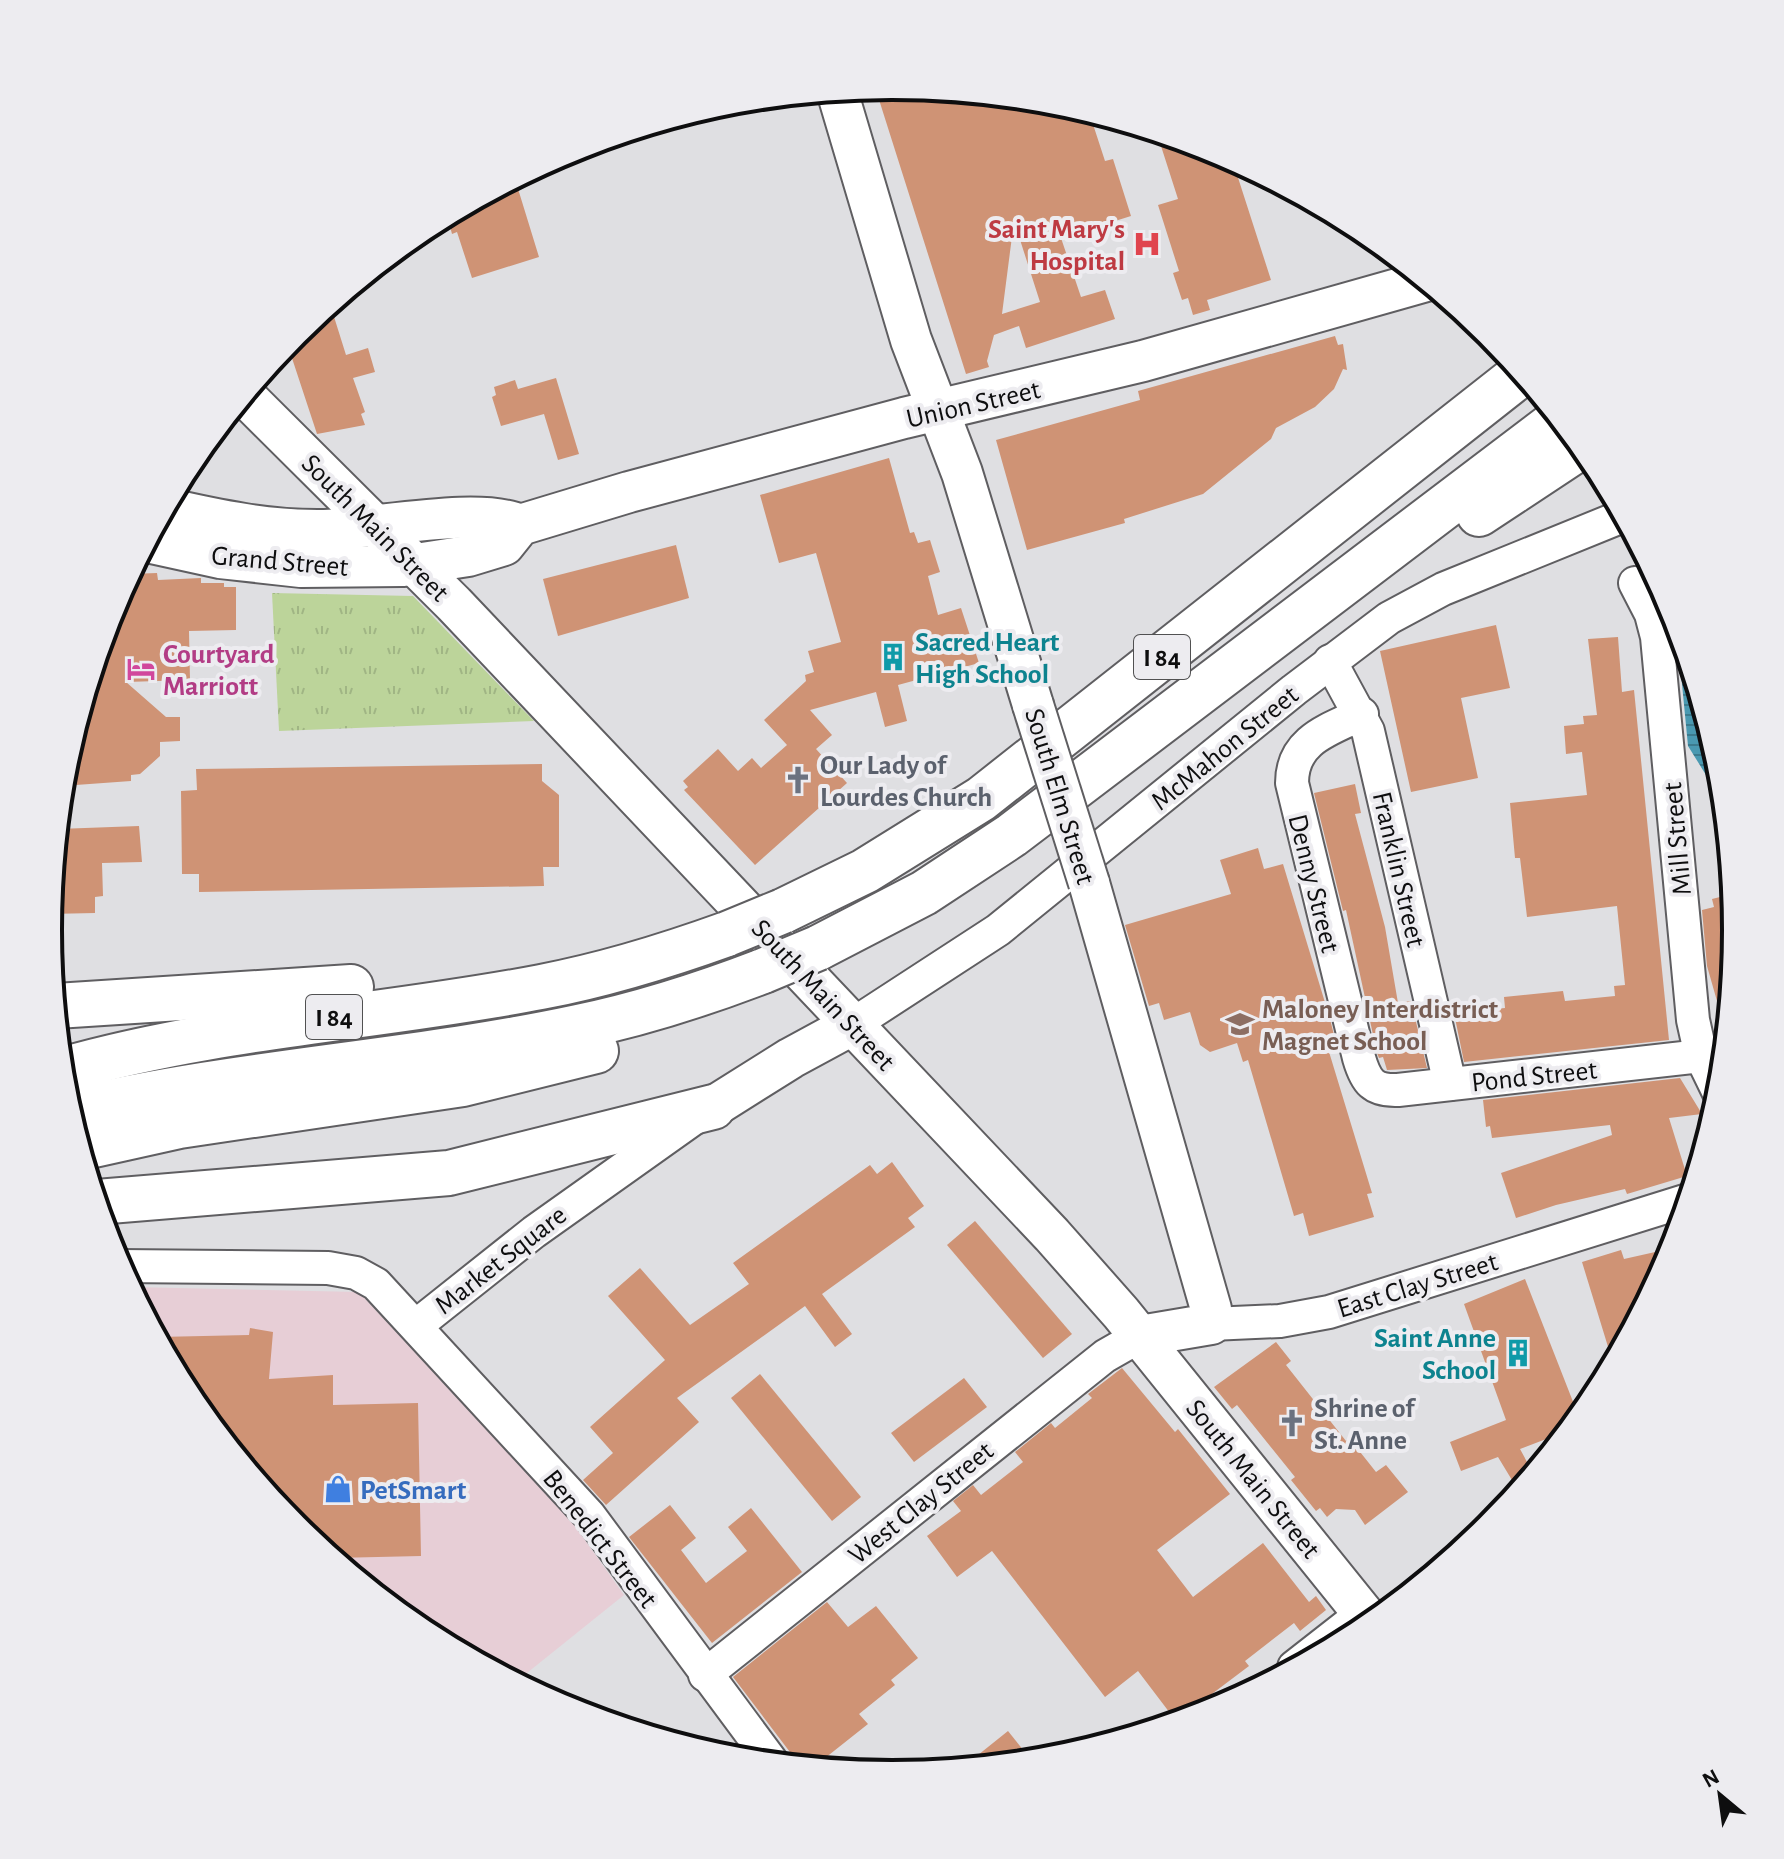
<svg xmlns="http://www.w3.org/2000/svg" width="1784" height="1859" viewBox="0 0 1784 1859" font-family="'Alegreya Sans',sans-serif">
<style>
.commercial{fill:#e7ced6}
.park{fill:url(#park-tufts)}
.water{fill:url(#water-rules)}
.building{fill:#cf9375;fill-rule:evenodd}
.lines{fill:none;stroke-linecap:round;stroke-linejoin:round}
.minor-casing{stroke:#5f5e61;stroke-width:36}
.major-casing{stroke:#5f5e61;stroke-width:44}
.highway-casing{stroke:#5f5e61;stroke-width:48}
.minor{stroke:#fff;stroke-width:32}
.major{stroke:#fff;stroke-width:40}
.highway{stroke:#fff;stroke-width:44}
.major-bridge-casing{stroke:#5f5e61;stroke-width:44;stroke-linecap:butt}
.highway-bridge-casing{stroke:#5f5e61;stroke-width:48;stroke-linecap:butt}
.major-bridge{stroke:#fff;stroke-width:40}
.highway-bridge{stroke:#fff;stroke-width:44}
.labels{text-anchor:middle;stroke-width:8;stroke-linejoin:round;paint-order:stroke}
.shield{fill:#edecf0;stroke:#515152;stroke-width:2}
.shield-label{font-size:26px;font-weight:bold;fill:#0e0e0f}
.health-label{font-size:28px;font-weight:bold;fill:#be3a42;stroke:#edecf0;text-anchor:end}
.street-label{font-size:28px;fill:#0e0e0f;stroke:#edecf0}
.culture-label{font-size:28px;font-weight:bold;fill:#0d838f;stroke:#edecf0;text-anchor:start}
.hotel-label{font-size:28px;font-weight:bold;fill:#b23c85;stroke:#edecf0;text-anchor:start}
.worship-label{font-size:28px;font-weight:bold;fill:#5b616d;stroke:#edecf0;text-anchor:start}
.education-label{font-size:28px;font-weight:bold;fill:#785e54;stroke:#edecf0;text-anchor:start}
.shop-label{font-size:28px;font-weight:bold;fill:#366cbe;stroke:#edecf0;text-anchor:start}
.rim{fill:none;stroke:#0e0e0f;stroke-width:4}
</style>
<defs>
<pattern id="park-tufts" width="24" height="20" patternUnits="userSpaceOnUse" patternTransform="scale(2)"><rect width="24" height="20" fill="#bcd49a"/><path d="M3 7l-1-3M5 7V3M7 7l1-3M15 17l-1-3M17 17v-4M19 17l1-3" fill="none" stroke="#a0b584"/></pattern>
<pattern id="water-rules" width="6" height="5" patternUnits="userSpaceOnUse" patternTransform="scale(2)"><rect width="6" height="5" fill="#4a99b1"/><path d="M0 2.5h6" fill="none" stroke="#3c7b8e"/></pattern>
</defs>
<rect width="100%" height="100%" fill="#dfdfe2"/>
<path class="commercial" d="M131 1287 359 1292 575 1526 624 1595 517 1681 423 1631 295 1526 190 1398Z"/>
<path class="park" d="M272 593 413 596 534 721 279 731Z"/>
<path class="water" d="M1676 622 1720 765 1722 792 1706 775 1688 746Z"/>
<g class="building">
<path d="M892 86 1057 102 1089 112 1105 161 1113 159 1131 216 1061 238 1081 297 1105 290 1115 319 1026 348 1019 326 994 335 987 361 989 367 966 374 875 87ZM1014 221 1040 302 1002 314Z"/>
<path d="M1180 139 1232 159 1271 280 1207 300 1210 310 1193 315 1188 298 1182 300 1173 273 1179 271 1158 205 1178 199 1161 146Z"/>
<path d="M515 179 539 257 472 278 457 232 452 234 447 215Z"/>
<path d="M330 304 346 355 368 348 375 372 353 378 365 412 361 414 365 425 317 434 287 343Z"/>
<path d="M1335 336 1338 345 1343 344 1347 370 1343 369 1334 389 1315 407 1276 428 1271 439 1203 494 1124 519 1125 523 1027 550 996 440 1140 400 1138 391Z"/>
<path d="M556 378 579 454 558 460 544 414 501 426 492 397 496 395 494 387 515 380 518 389Z"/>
<path d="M889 458 910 533 914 532 918 543 930 540 940 572 928 576 938 615 961 608 979 663 898 685 907 721 885 727 876 692 810 710 832 735 816 749 847 783 755 865 684 790 688 787 683 781 718 749 738 771 752 758 761 768 787 745 764 720 806 681 805 675 814 672 808 651 841 642 816 553 779 563 760 495Z"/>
<path d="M676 545 689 598 558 636 543 579Z"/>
<path d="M157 573 158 580 201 578V583H224V587H236V630L189 631 190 680 126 682 166 717H180V741L160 742V756L140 774 131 775V781L62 786 64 764 112 606 130 574Z"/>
<path d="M1496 625 1510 688 1461 698 1478 778 1411 792 1380 651Z"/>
<path d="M1618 637 1622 692 1634 690 1669 1040 1464 1062 1454 1013 1505 1008 1504 997 1563 991 1565 1001 1615 996 1614 986 1625 985 1617 906 1527 917 1520 858H1515L1510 803 1587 795 1582 752 1566 754 1564 726 1584 724 1583 716 1597 715 1588 639Z"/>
<path d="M542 764V781L559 795V867H543L544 886 199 892V874H182L181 791 197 790 196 769Z"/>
<path d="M1355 784 1361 813 1355 814 1385 927 1398 1003 1411 1001 1427 1068 1387 1070 1383 1057 1379 1058 1377 1053 1346 910 1343 911 1314 793Z"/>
<path d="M139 826 142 862 102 863 103 896 95 897V913L49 914 58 829Z"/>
<path d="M1258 848 1264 869 1283 864 1330 1019 1335 1039 1326 1042 1372 1193 1367 1194 1374 1217 1309 1236 1303 1213 1294 1216 1248 1060 1243 1062 1237 1043 1210 1052 1200 1045 1190 1012 1164 1020 1159 1003 1149 1006 1125 925 1231 894 1220 860Z"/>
<path d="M1728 895 1733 902 1736 930 1725 1029 1707 966 1702 910 1714 907 1712 899Z"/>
<path d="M1680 1078 1702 1114 1669 1118 1687 1176 1627 1194 1625 1189 1556 1205 1516 1218 1501 1173 1612 1135 1610 1125 1492 1138 1490 1126 1486 1127 1483 1100Z"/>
<path d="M892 1162 924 1206 908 1218 915 1227 822 1294 852 1334 835 1347 805 1306 677 1398 699 1422 606 1505 583 1480 613 1453 590 1427 665 1360 608 1296 640 1268 690 1325 749 1284 733 1263 870 1165 877 1174Z"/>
<path d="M975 1221 1072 1334 1043 1358 947 1245Z"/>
<path d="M1673 1248 1672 1253 1613 1363 1582 1262 1621 1250 1624 1259Z"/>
<path d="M1525 1279 1579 1417 1567 1431 1520 1449 1533 1473 1518 1490 1498 1457 1461 1471 1450 1442 1506 1420 1464 1304Z"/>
<path d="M250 1328 273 1332 269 1379 333 1375V1405L418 1403 421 1556 334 1558 295 1526 190 1398 158 1337 249 1335Z"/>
<path d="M1276 1342 1291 1361 1286 1365 1346 1441 1349 1438 1376 1472 1386 1465 1408 1492 1365 1525 1355 1510 1336 1509 1327 1517 1320 1508 1316 1511 1291 1480 1295 1477 1237 1405 1232 1409 1214 1387Z"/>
<path d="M1122 1368 1175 1432 1178 1429 1230 1494 1157 1550 1193 1597 1263 1543 1309 1602 1316 1596 1326 1610 1300 1631 1294 1623 1245 1661 1249 1666 1176 1721 1138 1671 1105 1697 992 1551 957 1577 927 1536 961 1511 953 1501 973 1485 981 1495 1023 1462 1015 1452 1051 1423 1055 1428 1092 1398 1088 1394Z"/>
<path d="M760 1374 861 1497 832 1521 731 1398Z"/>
<path d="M964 1378 987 1407 914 1462 891 1433Z"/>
<path d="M670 1505 696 1538 681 1550 706 1583 747 1551 728 1527 751 1508 802 1572 712 1643 629 1537Z"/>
<path d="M827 1602 848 1627 876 1606 918 1658 891 1680 895 1685 859 1714 868 1724 815 1766 799 1764 733 1677Z"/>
<path d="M1008 1731 1031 1760 963 1767Z"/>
</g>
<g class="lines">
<defs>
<g id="minor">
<path d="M1635 583 1651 614 1657 637 1693 1020 1701 1056 1720 1095"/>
<path d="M1330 661 1368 731 1450 1084"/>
<path d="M1362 714C1328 730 1292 740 1292 783L1359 1058C1366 1082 1373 1091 1398 1090L1701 1056"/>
<path d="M852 1025 998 930 1294 690 1389 618 1443 589 1623 516"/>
<path d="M120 1266 328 1268 356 1273 376 1284 589 1515 772 1762"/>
<path d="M1211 1324 1280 1321 1329 1312 1688 1200"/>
<path d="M417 1325 534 1232 693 1119"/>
<path d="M1294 1667 1363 1613"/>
<path d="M705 1675 1105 1356 1140 1336"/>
</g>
<g id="major">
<path d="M837 91 911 340 962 473 1033 705"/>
<path d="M244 395 454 604 1052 1235 1121 1313 1371 1623"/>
<path d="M165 508C217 520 270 531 324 530 373 529 480 506 520 525"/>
<path d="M147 542 220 558 301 567 403 566 468 556 504 545 520 525 629 492 904 418 1143 361 1426 281"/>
<path d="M1089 883 1211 1309V1324L1140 1336"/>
<path d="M713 1107 791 1058 852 1025"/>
</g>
<g id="highway">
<path d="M1479 514 1582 446"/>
<path d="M783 911 865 871 981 799 1522 373"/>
<path d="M818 948 924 893 1012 835 1560 419"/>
<path d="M56 1006 351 987"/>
<path d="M62 1070C219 1025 381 1018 541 987 604 975 666 956 727 934"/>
<path d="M69 1111C237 1071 410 1063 578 1027 641 1014 703 994 763 971"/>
<path d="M80 1148 179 1126 463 1084 596 1051"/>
<path d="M97 1202 449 1173 713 1107"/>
</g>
</defs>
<use href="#minor" class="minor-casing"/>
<use href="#major" class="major-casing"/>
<use href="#highway" class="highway-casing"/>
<use href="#minor" class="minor"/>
<use href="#major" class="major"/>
<use href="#highway" class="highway"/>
<defs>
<path id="major-bridge" d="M1033 705 1089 883"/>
<g id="highway-bridge">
<path d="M727 934 783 911"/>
<path d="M763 971 818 948"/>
</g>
</defs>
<use href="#major-bridge" class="major-bridge-casing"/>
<use href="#highway-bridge" class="highway-bridge-casing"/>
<use href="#major-bridge" class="major-bridge"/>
<use href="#highway-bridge" class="highway-bridge"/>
</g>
<defs>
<symbol id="hospital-bare" viewBox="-9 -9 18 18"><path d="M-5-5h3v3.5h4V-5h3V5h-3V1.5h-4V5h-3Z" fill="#e0444e" stroke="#edecf0" stroke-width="2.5" paint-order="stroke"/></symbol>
<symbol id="building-bare" viewBox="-9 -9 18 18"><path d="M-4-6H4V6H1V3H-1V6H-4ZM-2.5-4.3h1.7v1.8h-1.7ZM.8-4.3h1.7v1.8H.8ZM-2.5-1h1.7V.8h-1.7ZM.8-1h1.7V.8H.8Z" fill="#0f9aa8" stroke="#edecf0" stroke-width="2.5" paint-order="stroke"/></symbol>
<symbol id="hotel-bare" viewBox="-9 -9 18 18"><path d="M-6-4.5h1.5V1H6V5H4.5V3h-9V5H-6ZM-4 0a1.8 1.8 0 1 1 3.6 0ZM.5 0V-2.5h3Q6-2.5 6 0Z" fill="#d1479c" stroke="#edecf0" stroke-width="2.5" paint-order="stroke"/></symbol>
<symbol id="church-bare" viewBox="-9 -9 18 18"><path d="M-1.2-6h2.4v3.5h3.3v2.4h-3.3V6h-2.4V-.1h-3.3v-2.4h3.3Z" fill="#6b7280" stroke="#edecf0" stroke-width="2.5" paint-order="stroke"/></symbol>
<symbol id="school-bare" viewBox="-9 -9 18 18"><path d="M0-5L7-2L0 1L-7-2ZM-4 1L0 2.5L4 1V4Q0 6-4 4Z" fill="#8d6e63" stroke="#edecf0" stroke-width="2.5" paint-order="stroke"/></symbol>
<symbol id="shop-bare" viewBox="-9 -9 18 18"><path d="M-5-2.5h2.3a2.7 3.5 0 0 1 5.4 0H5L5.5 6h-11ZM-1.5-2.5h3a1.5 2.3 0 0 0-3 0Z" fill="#3f7fe0" stroke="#edecf0" stroke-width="2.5" paint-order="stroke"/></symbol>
</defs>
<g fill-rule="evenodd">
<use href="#hospital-bare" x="1127" y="224" width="40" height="40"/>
<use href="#building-bare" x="873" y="637" width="40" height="40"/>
<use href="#hotel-bare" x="121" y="649" width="40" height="40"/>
<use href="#church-bare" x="778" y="760" width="40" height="40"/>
<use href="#school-bare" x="1220" y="1004" width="40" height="40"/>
<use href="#building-bare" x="1498" y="1333" width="40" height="40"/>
<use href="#church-bare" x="1272" y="1403" width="40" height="40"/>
<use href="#shop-bare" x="318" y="1469" width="40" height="40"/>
</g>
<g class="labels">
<g class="shield">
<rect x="1134" y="635" width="56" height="44" rx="6"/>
<rect x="306" y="995" width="56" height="44" rx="6"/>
</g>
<g class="shield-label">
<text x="1162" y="666">I 84</text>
<text x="334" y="1026">I 84</text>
</g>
<g class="health-label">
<text x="1125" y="238">Saint Mary's<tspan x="1125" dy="32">Hospital</tspan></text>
</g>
<g class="street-label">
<text transform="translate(973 403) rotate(-13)" y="10">Union Street</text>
<text transform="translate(376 527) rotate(45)" y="10">South Main Street</text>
<text transform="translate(280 560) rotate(5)" y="10">Grand Street</text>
<text transform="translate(1224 747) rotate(-39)" y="10">McMahon Street</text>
<text transform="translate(1061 796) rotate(73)" y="10">South Elm Street</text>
<text transform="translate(1676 839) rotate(-95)" y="10">Mill Street</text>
<text transform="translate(1400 869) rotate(77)" y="10">Franklin Street</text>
<text transform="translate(1315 883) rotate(76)" y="10">Denny Street</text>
<text transform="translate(824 994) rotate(47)" y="10">South Main Street</text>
<text transform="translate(1534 1075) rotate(-6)" y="10">Pond Street</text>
<text transform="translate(500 1259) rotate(-38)" y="10">Market Square</text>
<text transform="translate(1417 1284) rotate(-17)" y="10">East Clay Street</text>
<text transform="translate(1254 1478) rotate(51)" y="10">South Main Street</text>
<text transform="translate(920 1502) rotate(-39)" y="10">West Clay Street</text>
<text transform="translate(601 1538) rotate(52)" y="10">Benedict Street</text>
</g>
<g class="culture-label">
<text x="915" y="651">Sacred Heart<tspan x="915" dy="32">High School</tspan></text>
<text x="1496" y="1347" text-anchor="end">Saint Anne<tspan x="1496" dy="32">School</tspan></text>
</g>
<g class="hotel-label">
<text x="163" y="663">Courtyard<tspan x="163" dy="32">Marriott</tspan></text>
</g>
<g class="worship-label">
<text x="820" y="774">Our Lady of<tspan x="820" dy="32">Lourdes Church</tspan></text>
<text x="1314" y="1417">Shrine of<tspan x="1314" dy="32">St. Anne</tspan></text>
</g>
<g class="education-label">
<text x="1262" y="1018">Maloney Interdistrict<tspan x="1262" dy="32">Magnet School</tspan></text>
</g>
<g class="shop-label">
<text x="360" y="1499">PetSmart</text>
</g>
</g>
<path d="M0 0H1784V1859H0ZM62 930a830 830 0 1 1 1660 0a830 830 0 1 1-1660 0Z" fill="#edecf0" fill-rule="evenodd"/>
<path class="rim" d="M62 930a830 830 0 1 1 1660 0a830 830 0 1 1-1660 0Z"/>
<g transform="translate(1720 1795) rotate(331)" stroke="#edecf0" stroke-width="6" paint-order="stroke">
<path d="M0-6L14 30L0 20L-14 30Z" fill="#0e0e0f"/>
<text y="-12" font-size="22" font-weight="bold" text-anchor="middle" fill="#0e0e0f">N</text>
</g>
</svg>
